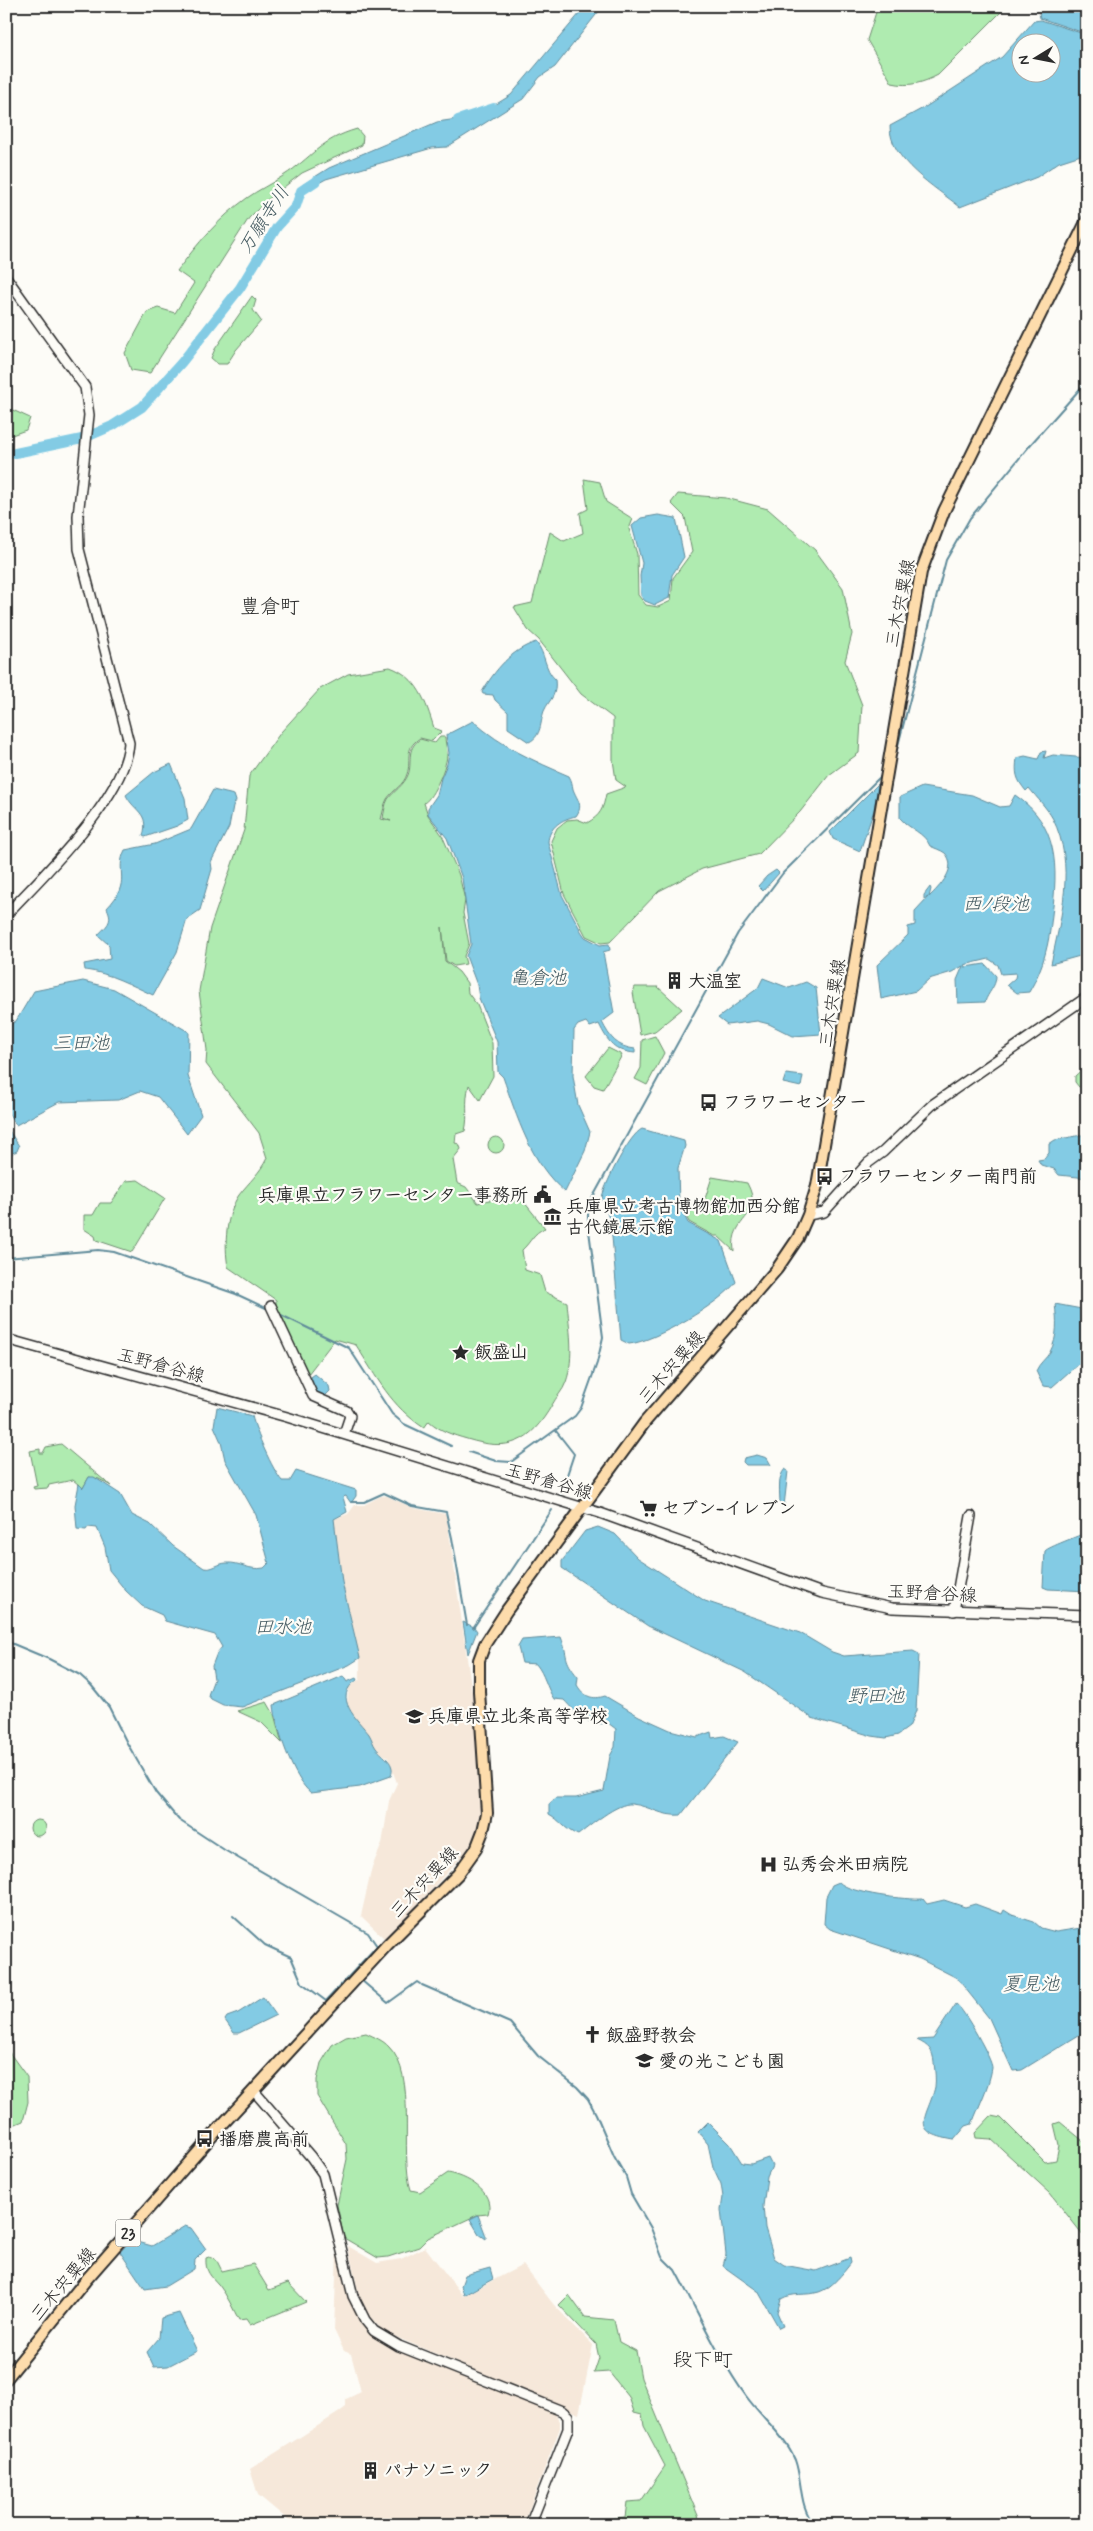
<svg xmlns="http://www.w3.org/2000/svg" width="1093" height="2531" viewBox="0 0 1093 2531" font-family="Mynerve,'Klee One',sans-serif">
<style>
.built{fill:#f6e8da}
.green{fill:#afebb0;stroke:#6d8b6e}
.water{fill:#83cbe4;stroke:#608b9a;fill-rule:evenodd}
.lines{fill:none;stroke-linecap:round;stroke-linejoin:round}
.stream{stroke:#608b9a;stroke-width:2}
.river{stroke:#83cbe4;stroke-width:10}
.secondary-casing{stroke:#2b2b2b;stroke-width:12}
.primary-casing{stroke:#2b2b2b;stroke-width:14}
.secondary{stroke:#fdfcf7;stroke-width:9}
.primary{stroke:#fddcac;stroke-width:10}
.labels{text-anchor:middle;stroke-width:4.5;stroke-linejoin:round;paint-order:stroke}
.shield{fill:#fdfcf7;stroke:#6a6a68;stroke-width:1}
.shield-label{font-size:16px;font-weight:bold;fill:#2b2b2b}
.street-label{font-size:18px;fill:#2b2b2b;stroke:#fdfcf7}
.poi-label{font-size:18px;font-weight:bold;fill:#2b2b2b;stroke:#fdfcf7;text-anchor:start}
.water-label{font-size:19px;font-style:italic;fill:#455b62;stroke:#fdfcf7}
.quarter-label{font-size:20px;fill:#2b2b2b;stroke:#fdfcf7}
</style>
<rect width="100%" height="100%" fill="#fdfcf7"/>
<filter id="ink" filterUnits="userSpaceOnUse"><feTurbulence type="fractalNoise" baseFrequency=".02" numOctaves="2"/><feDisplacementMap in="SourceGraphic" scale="10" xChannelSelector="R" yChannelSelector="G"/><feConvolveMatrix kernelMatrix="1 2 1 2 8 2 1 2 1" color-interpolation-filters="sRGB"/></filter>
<g filter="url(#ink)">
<g class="built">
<path d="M381 1496H387L413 1508 445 1514 447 1518 476 1721 482 1804 479 1824 472 1845 386 1940 361 1916 372 1867 382 1844 389 1801 397 1783 388 1758 375 1748 368 1734 356 1721 347 1704 349 1687 360 1679V1658L342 1582 334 1519 348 1514 355 1505H364Z"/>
<path d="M348 2246 377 2263 401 2259 425 2247 463 2296 523 2265 554 2305 593 2345 579 2414 384 2332 370 2317 359 2295Z"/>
<path d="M337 2251 347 2292 359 2320 374 2336 397 2351 536 2405 555 2414 560 2421V2428L523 2525H294L258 2495 250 2469 338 2413 346 2407V2399L361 2392 351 2354 344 2351 334 2330Z"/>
</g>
<g class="green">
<path d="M878 6H1007L938 75C923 83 909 87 892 83L867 40Z"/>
<path d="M357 129 363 136 362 145 302 173 266 201 249 218 150 373 131 370 125 353 147 312 158 308 175 313 194 283 177 271C197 244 219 218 247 198 258 190 271 184 283 176 313 157 319 140 357 129Z"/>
<path d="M252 296 256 300 253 310 261 321 236 350 227 364H218L211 358 215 349Z"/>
<path d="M6 407 30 418 26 430 6 437Z"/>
<path d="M584 479 600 482 606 502 633 519 629 529 637 554 638 595 646 605 658 607 671 601 673 578 692 552 685 517 671 503 678 494 726 498 768 509 815 550 843 588 852 634 845 661 862 705 859 753 829 775 800 812 759 854 702 869 659 891 610 942 601 943 586 936 564 894 551 841 557 828 567 820 577 819 587 823C601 815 603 809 606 794L626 787 616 780 613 760V718L581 694 539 640 528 630 514 607 532 603 550 532 564 541 583 533 580 513 588 509Z"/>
<path d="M390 667C418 677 426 702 434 728L442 731 432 741 420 738C403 749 412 760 407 774 404 785 393 790 387 799 384 804 383 813 381 819L391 821 383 818C384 813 385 804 388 799 394 791 404 785 408 775 413 762 405 750 420 739L435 743 440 737H445C445 742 447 748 447 753 448 764 433 798 424 803L428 815 442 835 459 875 465 900 463 913 469 944 464 956 466 964 454 966 446 961 442 927 445 961 459 972 467 983 468 993 477 1005 492 1043 493 1076 480 1100 469 1085C464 1104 469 1114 465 1131L456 1134 455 1143 459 1144 461 1149 453 1159 457 1183 466 1187 478 1203 489 1200 524 1202 545 1228C533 1233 531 1242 522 1250L525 1270 540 1275 545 1292 567 1302C569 1327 575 1357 566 1382 563 1391 556 1397 552 1405 530 1443 509 1452 467 1439 453 1435 440 1431 429 1421L424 1428C391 1406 377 1378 356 1345L335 1339 308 1374 276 1315V1300L228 1267C224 1244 226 1214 239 1195 249 1182 260 1173 267 1158L259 1133 206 1064 207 1050 199 991 210 928 244 830 249 776 281 732 320 689 348 674Z"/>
<path d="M635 987H658L682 1009 655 1031 640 1035 633 992Z"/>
<path d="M655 1036 664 1053 647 1085 635 1079 641 1068 642 1040Z"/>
<path d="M608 1048 622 1055 603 1089 594 1086 586 1076Z"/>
<path d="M1087 1065V1087H1079L1075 1082V1076Z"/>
<circle cx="496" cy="1145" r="8"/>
<path d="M712 1177 747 1183C766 1219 729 1216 734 1251L718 1236H714L689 1222 680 1205 685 1203 703 1205Z"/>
<path d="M138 1180 165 1198 136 1246 132 1252 96 1240 95 1236 84 1229V1215H93L100 1203H111L126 1181Z"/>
<path d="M61 1444 111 1486 99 1479 89 1477 83 1488 73 1480 49 1485 48 1488 34 1489 33 1487 37 1486 30 1451 40 1449V1453H43L46 1447Z"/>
<path d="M267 1702 274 1714 282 1743 261 1722 237 1711Z"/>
<circle cx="38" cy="1828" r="8"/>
<path d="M366 2033C374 2037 383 2040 389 2047 418 2075 399 2152 411 2190L420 2192 448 2173C466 2176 495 2191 488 2214L477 2215 428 2238 419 2247 388 2257 378 2258 344 2238 337 2205 347 2159 346 2144 317 2096V2080L321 2063 332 2045 346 2037Z"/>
<path d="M6 2048 27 2077 28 2102 23 2121 6 2128Z"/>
<path d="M991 2116 1001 2118 1045 2162 1056 2160 1059 2145 1054 2124 1060 2122 1087 2144V2240L1050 2193 991 2139 976 2138 975 2133Z"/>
<path d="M209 2257 216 2259 222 2271 253 2264 269 2290 288 2283 306 2302 250 2325 246 2319 239 2320C233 2309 227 2295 219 2285 211 2276 205 2272 206 2258Z"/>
<path d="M569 2295 585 2317 614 2320 619 2342 636 2351 641 2378 699 2518 704 2525H560L558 2521 583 2522 625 2517 627 2502 641 2501 665 2466 644 2426 642 2414 634 2412 629 2397 609 2372 594 2373 599 2358 596 2344 559 2305Z"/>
</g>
<g class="water">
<path d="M586 6H603L555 67 540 77 523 99 447 147 432 148 326 179 306 190 302 185 329 168 437 122 477 116 511 95Z"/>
<path d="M1049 6H1087V34L1040 18 1039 13Z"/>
<path d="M1041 20 1087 35V153L1059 162 1037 177 960 207C935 187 889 160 890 126L927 106 1002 57 1034 21ZM1020 42H1050V72H1020Z"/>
<path d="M658 515 676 518 684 557 672 575 669 598 655 605 645 601 641 596 640 576 642 563 632 526 641 518Z"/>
<path d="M536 642C546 654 544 669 555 679 557 697 550 698 544 711 540 722 542 736 529 742L508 728V712L495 700 493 695 483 694 482 692C495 670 511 650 536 642Z"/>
<path d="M473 721C502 747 534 761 569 776 572 781 572 784 573 789 577 800 584 805 576 816 562 819 549 827 548 842L562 895 581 931 585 937 600 945 609 944 610 950 603 952 614 1013 602 1022C610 1038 617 1047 635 1049V1053C614 1051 608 1042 599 1024L590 1027 586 1022 578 1025 574 1030 573 1076 578 1105 590 1132 585 1151 565 1192C531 1164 517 1117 503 1077L498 1072 497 1042 479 998 477 985 466 956 471 944 462 878 447 838 428 814V808L437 795 441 778 447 764 449 753 446 735Z"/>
<path d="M1046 751 1044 758 1053 755 1087 758V954L1051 964C1061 917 1076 865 1053 819 1047 808 1037 798 1029 788L1026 791C1016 779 1015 773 1017 758L1025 756 1038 759 1041 752Z"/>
<path d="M171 764 185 798 188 820 177 826 145 837 143 836C150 812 134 812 126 795L154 772Z"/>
<path d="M878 784 874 810 860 851 833 839 830 832Z"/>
<path d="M922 787 972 795 1000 807 1009 806 1015 795C1059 825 1058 867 1052 915 1049 943 1044 967 1029 992L1017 993 1007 985 1015 978 1016 973 1001 974 998 965 989 959 964 965 965 967 985 964 996 976C996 987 988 992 985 1002L958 1003 957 980 963 966 952 972 929 979 916 991 881 999 877 965 908 935V927L915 925V911L928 897 924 899V895L930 887 931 889 929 897C939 887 959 868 945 853 941 850 934 848 930 846 924 832 910 830 900 818V797Z"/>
<path d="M213 790 234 795 236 801 233 806 229 827 211 862 212 869 200 910 187 919 177 952 153 995C131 985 110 973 85 970L84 964 110 959 109 945 98 935C106 926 114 922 107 908 133 881 114 872 125 850L155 844 191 829Z"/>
<path d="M776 870 779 873 763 891 758 886 767 876Z"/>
<path d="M763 978 789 988 806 982 816 988 821 1034 793 1036 769 1024 757 1021 727 1025 718 1018 758 988Z"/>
<path d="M83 981 114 989 189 1032 188 1076 201 1115 187 1134 158 1097 140 1091 118 1100 59 1102 16 1125 6 1109V1035L11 1024 16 1021 34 991Z"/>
<path d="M786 1074 803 1076 801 1087 783 1083Z"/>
<path d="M6 1126 19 1146 17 1151 6 1156Z"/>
<path d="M642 1129 684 1141 685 1146 678 1168 679 1205 688 1223 721 1241 736 1282C721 1303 654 1342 629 1344L621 1340 611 1225 602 1197C606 1182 629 1135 642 1129Z"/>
<path d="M1087 1134V1178L1059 1175 1054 1169 1041 1165 1038 1160 1044 1159 1049 1153V1144L1055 1140Z"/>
<path d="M1055 1304 1087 1310V1362L1078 1364 1052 1387 1043 1386 1036 1371C1039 1363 1046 1359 1050 1352 1058 1337 1057 1321 1055 1304Z"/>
<path d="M315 1374 329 1386 330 1391 324 1397 315 1393 311 1377Z"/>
<path d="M217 1407 252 1416C256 1432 272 1469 282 1481H290L296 1471 356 1490V1496L351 1503 346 1496 343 1497 347 1512 334 1519 342 1582 360 1658 349 1665 242 1707 223 1705 211 1699 208 1695 214 1679 212 1666 217 1653 222 1647 215 1635 165 1621 162 1615 142 1606 126 1591 109 1570 105 1547 97 1528 88 1527 86 1530 77 1529 75 1505 79 1484 83 1488 89 1477H94L120 1494 132 1515 150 1524 173 1546 204 1568C213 1570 218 1563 227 1563 240 1562 249 1571 264 1568L269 1563 256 1515 225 1460 221 1442 214 1426Z"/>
<path d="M757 1455 767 1458 771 1465H746L743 1462 744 1458Z"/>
<path d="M785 1469 788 1471 784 1506 780 1504C780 1493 777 1477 785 1469Z"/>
<path d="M598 1527 615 1534 638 1558 705 1601 800 1633 832 1652 844 1656 913 1651 919 1654 916 1711 909 1727 898 1735 886 1738 872 1736 812 1718 745 1672 648 1626 562 1568V1561L585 1531Z"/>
<path d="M1087 1532V1591L1048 1589 1043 1587 1045 1551C1048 1547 1079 1536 1087 1532Z"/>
<path d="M463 1622 474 1627 477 1631 468 1654Z"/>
<path d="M561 1637C569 1657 562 1658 578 1677L577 1685C584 1697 593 1700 605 1696L639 1716 670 1730 697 1737 711 1732 712 1738 724 1736 738 1742 681 1815C662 1817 650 1806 632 1804 617 1802 589 1827 578 1835 565 1830 560 1820 549 1814V1804L556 1798H576L604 1791 610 1756 615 1747 616 1729 608 1723C588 1727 577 1714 564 1700L554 1699C546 1687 545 1675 536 1664L522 1663 518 1647 522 1640Z"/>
<path d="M343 1676 347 1682 356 1678 357 1680C331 1697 358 1720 369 1734 372 1739 373 1744 376 1748 383 1757 396 1762 391 1776L360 1787 311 1793C293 1779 276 1728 274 1705Z"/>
<path d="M839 1882C850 1894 907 1900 923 1899L927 1904 944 1900 965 1907 975 1904 1002 1914 1004 1910 1012 1915 1034 1922 1041 1928 1056 1932 1087 1927V2030L1022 2070 1013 2071 989 2018 957 1978 920 1959 830 1929 824 1924 826 1897 832 1885Z"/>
<path d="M263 1997 276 2015 239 2033H234L225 2020 227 2017 238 2013Z"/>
<path d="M956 2004C964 2009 993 2061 992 2068 989 2087 979 2105 972 2124L966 2126 954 2140C907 2132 928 2117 935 2087 936 2079 935 2071 934 2063 933 2050 929 2046 917 2040L933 2039Z"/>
<path d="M708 2122 730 2144 742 2163 751 2164 768 2158 772 2166 767 2177 763 2206 765 2228 774 2258 784 2265 816 2271 850 2258 851 2263C843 2273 832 2288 819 2292 806 2296 793 2292 781 2299L777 2312 783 2326 779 2328 758 2291 723 2266 726 2254 721 2210 723 2197 721 2184 713 2167 708 2144 698 2132Z"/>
<path d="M478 2215 486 2236V2239L479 2234 470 2219Z"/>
<path d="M185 2226 191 2228 206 2249 195 2260 194 2269 166 2286 145 2289 120 2252 131 2240 152 2246Z"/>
<path d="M490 2268 493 2279 464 2295 461 2286 465 2275Z"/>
<path d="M179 2313 197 2351 168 2366 154 2367 147 2352 159 2338 161 2318Z"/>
</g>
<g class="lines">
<g class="stream">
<path d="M895 757 946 560 970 518 1031 444 1087 381"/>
<path d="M6 1258 98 1250 114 1252 236 1294 268 1309"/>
<path d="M279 1314 349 1348 392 1414 404 1424 451 1446"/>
<path d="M556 1431 574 1454 560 1496"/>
<path d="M469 1452 496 1461 511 1462 575 1416 581 1408 597 1363 603 1337 588 1223V1206L738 933 783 873 882 775"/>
<path d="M351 1502H364L384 1493 412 1506 446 1512 452 1538 467 1625"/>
<path d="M473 1628 552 1510"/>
<path d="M6 1641 49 1659 80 1675 91 1685 109 1707 127 1743 156 1793 179 1820 226 1851 368 1933 377 1946 326 2001 302 1983 291 1957 265 1945 233 1916"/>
<path d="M361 1980 388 2003 417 1982 420 1984"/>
<path d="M422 1985 510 2023 538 2056 577 2087 588 2099 596 2114 614 2156 626 2177 631 2194 651 2228 662 2257 675 2270C698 2312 718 2357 746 2396 761 2417 785 2436 795 2460 803 2482 798 2506 815 2525"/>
</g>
<g class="river">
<path d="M458 120 494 108"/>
<path d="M6 455 82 439 112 426 142 407 182 362 240 288 277 227 296 206 301 191 316 181"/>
</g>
<defs>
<g id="secondary">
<path d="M6 277 85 387 89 415 78 516 79 549 129 743C125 798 43 875 6 915"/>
<path d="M808 1215 824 1212 868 1163 883 1152 932 1105 1087 997"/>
<path d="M271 1306 313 1396 347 1411 350 1416 345 1431"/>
<path d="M6 1339 287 1417 600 1513 822 1593 892 1608 1087 1615"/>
<path d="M954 1611 971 1516"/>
<path d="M254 2091 311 2157 323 2174 353 2296 365 2320 374 2331 399 2346 562 2411 568 2416V2429L530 2525"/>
</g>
<path id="primary" d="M6 2379 85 2281 221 2126 387 1945 458 1874 476 1849 483 1831 487 1813 479 1691V1660L485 1644 507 1610 645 1422 777 1269 798 1238 808 1215 817 1186 921 572 944 511 1087 220"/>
</defs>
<use href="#secondary" class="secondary-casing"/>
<use href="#primary" class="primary-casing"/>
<use href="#secondary" class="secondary"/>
<use href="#primary" class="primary"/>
</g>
</g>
<defs>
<symbol id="building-bare" viewBox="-9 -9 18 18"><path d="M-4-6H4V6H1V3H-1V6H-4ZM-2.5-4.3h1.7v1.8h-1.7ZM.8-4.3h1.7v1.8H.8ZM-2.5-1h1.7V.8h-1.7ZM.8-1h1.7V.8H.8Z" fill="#2b2b2b" stroke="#fdfcf7" stroke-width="2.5" paint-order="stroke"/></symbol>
<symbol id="bus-bare" viewBox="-9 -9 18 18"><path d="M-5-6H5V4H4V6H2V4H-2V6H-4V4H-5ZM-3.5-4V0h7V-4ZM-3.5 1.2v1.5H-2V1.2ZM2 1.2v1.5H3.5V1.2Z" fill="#2b2b2b" stroke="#fdfcf7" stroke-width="2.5" paint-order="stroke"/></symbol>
<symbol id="civic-bare" viewBox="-9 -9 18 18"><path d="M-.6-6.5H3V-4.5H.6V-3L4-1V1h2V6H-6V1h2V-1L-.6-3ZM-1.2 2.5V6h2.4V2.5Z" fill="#2b2b2b" stroke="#fdfcf7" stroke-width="2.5" paint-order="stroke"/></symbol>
<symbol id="museum-bare" viewBox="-9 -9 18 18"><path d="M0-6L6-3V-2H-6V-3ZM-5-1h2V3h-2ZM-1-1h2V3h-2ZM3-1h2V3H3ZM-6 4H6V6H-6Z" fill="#2b2b2b" stroke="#fdfcf7" stroke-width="2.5" paint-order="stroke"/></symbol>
<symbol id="sight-bare" viewBox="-9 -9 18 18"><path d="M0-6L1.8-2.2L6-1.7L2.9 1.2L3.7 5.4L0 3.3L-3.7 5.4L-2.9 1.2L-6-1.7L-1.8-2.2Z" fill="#2b2b2b" stroke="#fdfcf7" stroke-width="2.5" paint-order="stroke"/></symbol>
<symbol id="supermarket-bare" viewBox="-9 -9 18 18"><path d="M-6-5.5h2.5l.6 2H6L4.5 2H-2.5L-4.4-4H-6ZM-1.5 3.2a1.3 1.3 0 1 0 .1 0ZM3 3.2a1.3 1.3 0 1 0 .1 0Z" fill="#2b2b2b" stroke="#fdfcf7" stroke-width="2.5" paint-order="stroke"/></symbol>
<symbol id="school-bare" viewBox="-9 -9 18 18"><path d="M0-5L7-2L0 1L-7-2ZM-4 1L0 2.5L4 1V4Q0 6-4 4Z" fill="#2b2b2b" stroke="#fdfcf7" stroke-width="2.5" paint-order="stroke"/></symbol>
<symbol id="hospital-bare" viewBox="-9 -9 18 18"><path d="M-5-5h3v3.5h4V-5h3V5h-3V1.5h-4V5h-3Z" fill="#2b2b2b" stroke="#fdfcf7" stroke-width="2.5" paint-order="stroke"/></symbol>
<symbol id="church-bare" viewBox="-9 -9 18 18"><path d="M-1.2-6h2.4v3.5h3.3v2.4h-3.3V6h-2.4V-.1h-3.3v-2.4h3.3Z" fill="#2b2b2b" stroke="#fdfcf7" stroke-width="2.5" paint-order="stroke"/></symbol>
</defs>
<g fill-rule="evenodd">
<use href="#building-bare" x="662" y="968" width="25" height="25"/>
<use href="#bus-bare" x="696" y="1090" width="25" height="25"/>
<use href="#bus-bare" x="812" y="1164" width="25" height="25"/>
<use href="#civic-bare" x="530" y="1182" width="25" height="25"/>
<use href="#museum-bare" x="540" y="1204" width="25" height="25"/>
<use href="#sight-bare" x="448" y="1340" width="25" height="25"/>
<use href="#supermarket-bare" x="636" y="1496" width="25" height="25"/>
<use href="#school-bare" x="402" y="1704" width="25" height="25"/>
<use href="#hospital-bare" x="756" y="1852" width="25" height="25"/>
<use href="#church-bare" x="580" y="2022" width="25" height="25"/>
<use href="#school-bare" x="632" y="2048" width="25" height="25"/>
<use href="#bus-bare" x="192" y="2126" width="25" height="25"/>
<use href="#building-bare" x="358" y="2458" width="25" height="25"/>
</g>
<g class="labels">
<rect class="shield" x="115.5" y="2219.5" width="25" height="27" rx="4"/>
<g class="shield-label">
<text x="128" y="2239">23</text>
</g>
<g class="street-label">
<text transform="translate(900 603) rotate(-79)" y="6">三木宍粟線</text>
<text transform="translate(832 1003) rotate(-81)" y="6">三木宍粟線</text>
<text transform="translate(161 1365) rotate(15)" y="6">玉野倉谷線</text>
<text transform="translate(671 1367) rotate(-49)" y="6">三木宍粟線</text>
<text transform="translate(549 1481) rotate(16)" y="6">玉野倉谷線</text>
<text transform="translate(932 1593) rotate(3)" y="6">玉野倉谷線</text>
<text transform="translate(424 1882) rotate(-47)" y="6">三木宍粟線</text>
<text transform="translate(63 2284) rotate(-50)" y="6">三木宍粟線</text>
</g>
<g class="poi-label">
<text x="688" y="987">大温室</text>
<text x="723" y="1108">フラワーセンター</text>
<text x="839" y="1182">フラワーセンター南門前</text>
<text x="528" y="1201" text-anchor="end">兵庫県立フラワーセンター事務所</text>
<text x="566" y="1212">兵庫県立考古博物館加西分館<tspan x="566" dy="21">古代鏡展示館</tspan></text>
<text x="474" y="1358">飯盛山</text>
<text x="662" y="1514">セブン-イレブン</text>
<text x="428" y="1722">兵庫県立北条高等学校</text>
<text x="782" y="1870">弘秀会米田病院</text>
<text x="606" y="2041">飯盛野教会</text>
<text x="659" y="2067">愛の光こども園</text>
<text x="219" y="2145">播磨農高前</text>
<text x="384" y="2476">パナソニック</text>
</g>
<g class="water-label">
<text transform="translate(263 219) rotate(-57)" y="7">万願寺川</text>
<text x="996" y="910">西ﾉ段池</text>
<text x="538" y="984">亀倉池</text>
<text x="81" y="1049">三田池</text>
<text x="283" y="1633">田水池</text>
<text x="876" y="1702">野田池</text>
<text x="1031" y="1990">夏見池</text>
</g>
<g class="quarter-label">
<text x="270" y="613">豊倉町</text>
<text x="703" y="2366">段下町</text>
</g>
</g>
<rect width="1093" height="2531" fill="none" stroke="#fdfcf7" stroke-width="25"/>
<rect x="12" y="12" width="1068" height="2506" fill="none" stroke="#2b2b2b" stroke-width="2" filter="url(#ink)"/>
<g transform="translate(1036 58) rotate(260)"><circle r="24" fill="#fdfcf7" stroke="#a9a8a5"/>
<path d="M0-4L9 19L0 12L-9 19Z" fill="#2b2b2b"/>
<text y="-8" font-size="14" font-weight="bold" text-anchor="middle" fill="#2b2b2b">N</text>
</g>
</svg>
